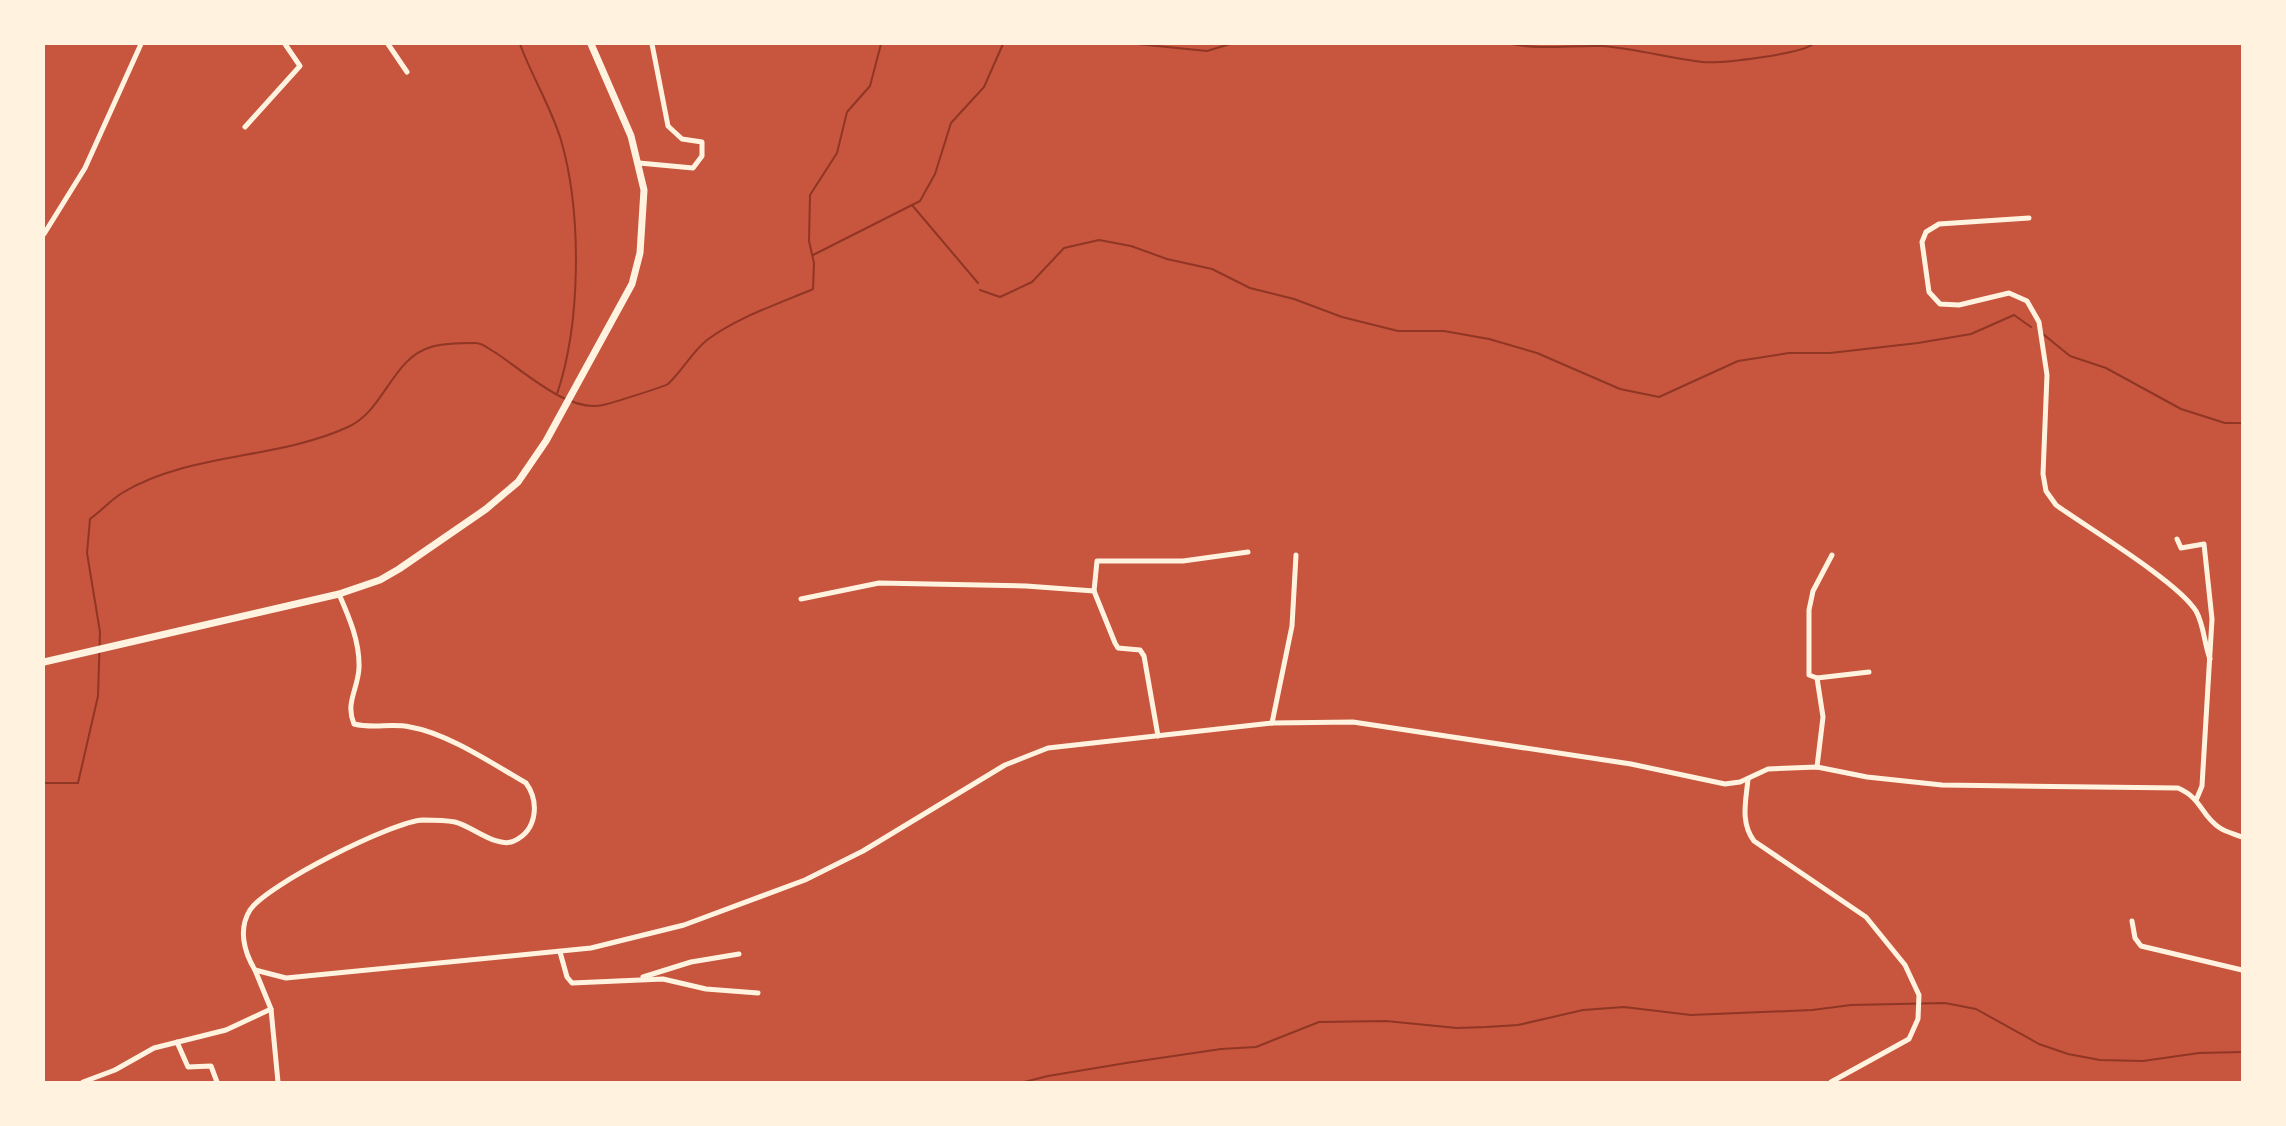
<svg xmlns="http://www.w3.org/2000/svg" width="2286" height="1126" viewBox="0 0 2286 1126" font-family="Inter,sans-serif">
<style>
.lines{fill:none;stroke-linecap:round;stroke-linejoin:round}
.stream{stroke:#8f3625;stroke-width:2}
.minor{stroke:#fff3e0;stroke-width:5}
.tertiary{stroke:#fff3e0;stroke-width:7}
</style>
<rect width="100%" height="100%" fill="#c8553d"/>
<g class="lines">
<g class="stream">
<path d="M520 44C532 77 551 107 561 140 582 213 581 323 557 394"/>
<path d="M1137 44 1207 51 1230 44"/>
<path d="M1512 44C1541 50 1572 45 1603 46 1638 49 1668 58 1702 62 1720 64 1801 54 1813 44"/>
<path d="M912 205 978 283"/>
<path d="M813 255 920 201 935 174 951 123 984 87 1003 44"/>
<path d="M980 290 1000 297 1032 282 1064 248 1099 240 1131 246 1167 259 1212 269 1250 288 1294 299 1342 317 1398 331H1444L1489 339 1537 353 1620 389 1659 397 1738 361 1789 353H1830L1918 343 1971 334 2014 315 2031 327"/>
<path d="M2043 334 2070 356 2106 368 2181 409 2225 423H2242"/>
<path d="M44 783H78L98 696 100 632 87 553 90 519C101 511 111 500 122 493 191 452 276 460 348 427 385 410 392 358 431 347 444 343 462 343 476 343 483 343 490 350 496 353 525 372 568 413 603 405 612 403 663 387 668 384 682 371 692 352 707 340 738 317 778 304 813 289L814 263 809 241 810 195 837 153 847 112 870 86 881 44"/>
<path d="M1024 1082 1048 1076 1126 1063 1221 1049 1256 1047 1319 1022 1386 1021 1457 1028 1486 1027 1518 1025 1583 1010 1624 1007 1691 1015 1812 1010 1851 1005 1945 1003 1976 1009 2039 1044 2068 1054 2100 1060 2143 1061 2199 1053 2242 1052"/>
</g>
<g class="minor">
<path d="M388 44 407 72"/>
<path d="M245 127 300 66 285 44"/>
<path d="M639 163 693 168 702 156V142L682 139 668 126 652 44"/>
<path d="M2029 218 1939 224 1926 232 1922 242 1929 292 1940 304 1959 305 2009 293 2027 301 2039 322 2047 375 2043 474 2046 491 2056 505C2088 528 2177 581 2196 611 2204 625 2204 643 2210 659"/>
<path d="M44 234 85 168 141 44"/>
<path d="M2177 539 2181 548 2204 544 2212 619 2202 786 2197 798"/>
<path d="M1832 555 1813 591 1809 610V675L1817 678 1869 672"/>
<path d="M1094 591 1097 561H1183L1248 552"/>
<path d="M339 594C349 617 360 642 359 668 358 689 345 703 354 724 373 729 391 723 410 727 447 733 493 764 526 783 539 801 538 830 514 841 497 849 472 826 455 822 444 820 433 820 423 820 393 821 266 885 250 910 238 929 244 952 255 970L286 978 591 948 684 925 805 880 863 851 1005 765 1048 748 1272 723 1353 722 1631 764 1725 784 1740 782 1768 769 1817 767 1867 777 1942 785 2178 788C2203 799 2200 815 2220 828 2226 832 2235 834 2242 837"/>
<path d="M801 599 879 583 1026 586 1094 591 1115 643 1118 648 1140 650 1144 656 1158 736"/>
<path d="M1817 678 1823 717 1817 767"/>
<path d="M1272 723 1292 626 1296 555"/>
<path d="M1748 779C1746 801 1740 822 1754 841L1866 917 1905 965 1919 995 1918 1019 1909 1039 1831 1082"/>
<path d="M2132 921 2135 938 2141 946 2242 970"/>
<path d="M560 952 567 977 572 983 663 979 706 989 758 993"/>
<path d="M255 970 271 1009 278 1082"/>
<path d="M643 977 691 962 739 954"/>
<path d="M177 1042 188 1067 211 1066 217 1082"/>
<path d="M83 1082 115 1070 154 1048 226 1030 271 1009"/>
</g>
<path class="tertiary" d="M44 662 339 594 380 580 399 569 486 509 518 482 546 441 632 284 640 253 644 190 631 136 591 44"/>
</g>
<rect width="2286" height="1126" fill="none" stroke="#fff3e0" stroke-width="90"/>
</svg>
